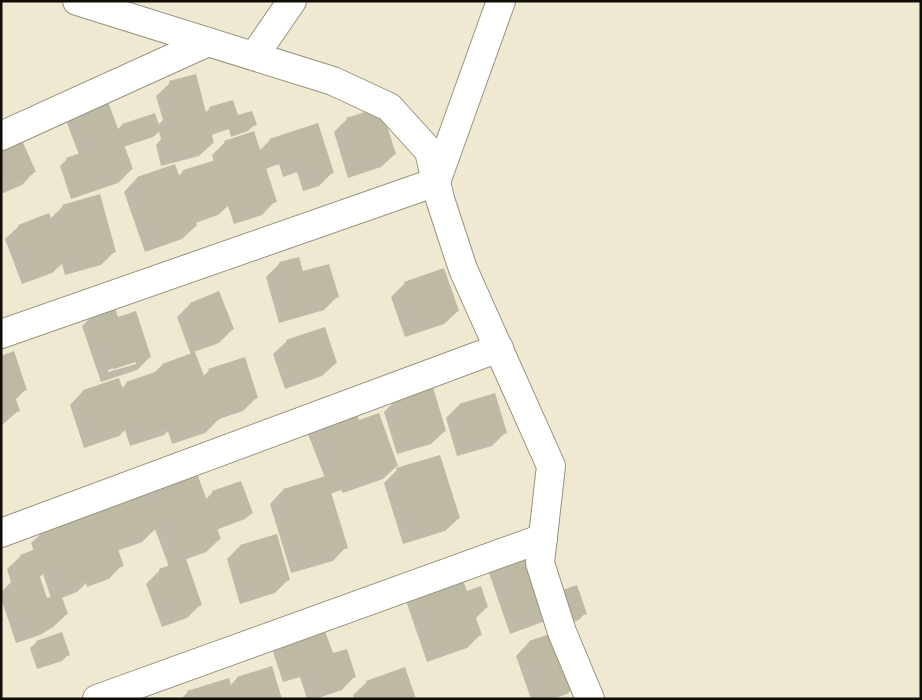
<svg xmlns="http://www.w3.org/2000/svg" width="922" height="700" viewBox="0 0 922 700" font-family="'Sofia Sans Condensed',sans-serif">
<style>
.shadow{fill:#0003;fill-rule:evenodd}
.building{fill:#beb9a2}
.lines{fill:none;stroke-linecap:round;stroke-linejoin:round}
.street-casing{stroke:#98937d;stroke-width:30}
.street{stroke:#fff;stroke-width:28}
</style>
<rect width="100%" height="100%" fill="#efe9d1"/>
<g class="shadow">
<path d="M170 83 205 113 210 108 255 124 248 131 231 137 229 129 211 135 213 143 199 156 161 166 156 145 161 139 159 132 153 137 123 147 132 169 118 183 71 199 60 166 67 159 79 155 67 123 80 110 117 130 122 125H158L163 120 156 96Z"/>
<path d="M347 119 395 154 381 167 348 178 334 132Z"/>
<path d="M317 125 332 173 319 186 303 191 297 172 283 177 279 164 265 169 275 201 262 215 234 224 228 206 218 215 195 223 196 226 182 239 145 252 124 192 137 178 174 165 178 177 183 171 214 162 212 155 225 142 259 151 270 140Z"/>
<path d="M1 137 35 171 22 185 1 194Z"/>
<path d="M63 206 115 251 101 265 65 275 62 264 52 273 22 284 5 239 19 226 50 219Z"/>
<path d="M280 263 302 273 337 297 324 310 279 323 266 277Z"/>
<path d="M405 283 458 311 444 324 405 337 391 297Z"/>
<path d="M190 304 233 329 219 343 194 352 203 376 209 371 257 397 243 411 219 419 205 433 172 444 168 431 164 435 130 446 125 430 119 436 84 448 70 405 83 391 118 380 121 389 127 383 153 374 162 365 191 355 177 317Z"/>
<path d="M96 312 150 357 137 370 101 382 82 326ZM136 361V364L108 372V370Z"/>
<path d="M287 341 336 363 322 376 285 389 273 354Z"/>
<path d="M1 357 26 389 15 400 18 411 1 426Z"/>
<path d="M397 399 445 431 431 444 397 454 384 412Z"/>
<path d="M459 405 506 432 492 446 457 456 446 418Z"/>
<path d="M322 420 358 422 397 466 383 479 343 493 341 490 330 494 346 547 333 561 291 573 270 504 283 490 325 478 308 434Z"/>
<path d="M397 470 459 518 445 531 403 544 384 483Z"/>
<path d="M157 483 205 500 213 492 252 513 245 519 216 530 220 539 206 552 184 560 200 605 187 618 162 627 146 584 160 570 169 567 155 529 142 542 117 551 122 565 109 579 87 587 86 583 77 592 61 598 67 614 53 627 40 635 16 643 1 598V592L11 582 7 569 21 556 34 551 31 543 45 530 143 496ZM43 574 51 598 46 600 39 578Z"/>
<path d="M240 546 289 579 275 593 240 604 227 559Z"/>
<path d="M500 554 557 593 585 613 579 620 561 626 548 620 510 634 487 567Z"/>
<path d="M403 592H466L487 607 475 619 480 635 467 648 427 662Z"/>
<path d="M299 622 355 676 342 690 315 699H307L300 677 283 682 273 652Z"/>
<path d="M564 630 581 681 567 694 553 699H531L516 656 529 642Z"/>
<path d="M37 642 69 654 62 661 37 669 30 648Z"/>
<path d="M271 668 281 699H181L188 692 230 686 237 678Z"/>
<path d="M367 682 415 699H354L353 695Z"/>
</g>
<g class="building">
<path d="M196 74 214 143 175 154 168 130 175 128 170 111 177 110 169 81Z"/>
<path d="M107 99 133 169 107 179 79 109Z"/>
<path d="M233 100 238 115 252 111 257 125 238 131 235 123 216 129 209 107Z"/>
<path d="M381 107 396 154 361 165 346 118Z"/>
<path d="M155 113 161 131 127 142 122 124Z"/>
<path d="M318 123 334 173 317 179 310 159 296 164 293 152 276 157 269 139Z"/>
<path d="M17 129 36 172 7 185 1 172V136Z"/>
<path d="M254 131 277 202 247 211 224 141Z"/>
<path d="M86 151 98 186 78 193 66 158Z"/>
<path d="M219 159 233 202 197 214 183 170Z"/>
<path d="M175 164 197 226 159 240 137 177Z"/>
<path d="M100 194 116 252 78 262 62 205Z"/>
<path d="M49 213 67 260 36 272 18 225Z"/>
<path d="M299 257 303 271 329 264 339 297 293 310 279 262Z"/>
<path d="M444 268 459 311 418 324 404 282Z"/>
<path d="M219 291 234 329 204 341 190 303Z"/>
<path d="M114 305 118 317 136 311 151 357 114 369 95 311Z"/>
<path d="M325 327 337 363 298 376 286 340Z"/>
<path d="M14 351 27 390 14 394 20 411 1 417V356Z"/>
<path d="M195 352 220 419 186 431 162 364Z"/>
<path d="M245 357 258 398 221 410 208 369Z"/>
<path d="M161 370 178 422 144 434 126 382Z"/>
<path d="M119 378 134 423 97 435 83 390Z"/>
<path d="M433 387 446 431 410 442 397 398Z"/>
<path d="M495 393 507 433 471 444 459 404Z"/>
<path d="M354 407 359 420 379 413 398 466 356 481 355 477 344 481 321 419Z"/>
<path d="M440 455 460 518 416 532 396 468Z"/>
<path d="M195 468 221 539 182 553 156 481Z"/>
<path d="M326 476 348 548 304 560 283 489Z"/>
<path d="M241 481 253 513 224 524 212 491Z"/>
<path d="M141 486 157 529 116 544 124 566 101 574 77 509Z"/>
<path d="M71 519 92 579 66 588 44 529Z"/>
<path d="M277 534 290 580 253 591 240 545Z"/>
<path d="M539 538 557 592 577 585 587 614 568 620 563 607 524 622 500 553Z"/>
<path d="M46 545 53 566 38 571 47 598 61 594 68 614 54 619 55 622 30 631 13 579 27 575 20 555Z"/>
<path d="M186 559 202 605 175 615 159 569Z"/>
<path d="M457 564 467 591 481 586 488 607 474 612 482 635 441 649 416 578Z"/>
<path d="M319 614 333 653 347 649 356 677 322 688 298 621Z"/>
<path d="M564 629 582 681 547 693 529 641Z"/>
<path d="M62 632 70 655 44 664 36 641Z"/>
<path d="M298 638 309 670 289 677 279 644Z"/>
<path d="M272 666 282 699H244L237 677Z"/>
<path d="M405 667 416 699H372L366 681Z"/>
<path d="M229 678 235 699H190L187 691Z"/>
</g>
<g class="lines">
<defs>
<g id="street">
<path d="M77 1 333 81 389 107 429 151 440 199 463 269 551 466 540 563 562 632 590 699"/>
<path d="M254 56 292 1"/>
<path d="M1 136 208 42"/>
<path d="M1 334 436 182 501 1"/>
<path d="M1 533 499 348"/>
<path d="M97 699 543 538"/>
</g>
</defs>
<use href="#street" class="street-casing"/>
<use href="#street" class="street"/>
</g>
<rect width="922" height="700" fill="none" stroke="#0f0d06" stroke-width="5"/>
</svg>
